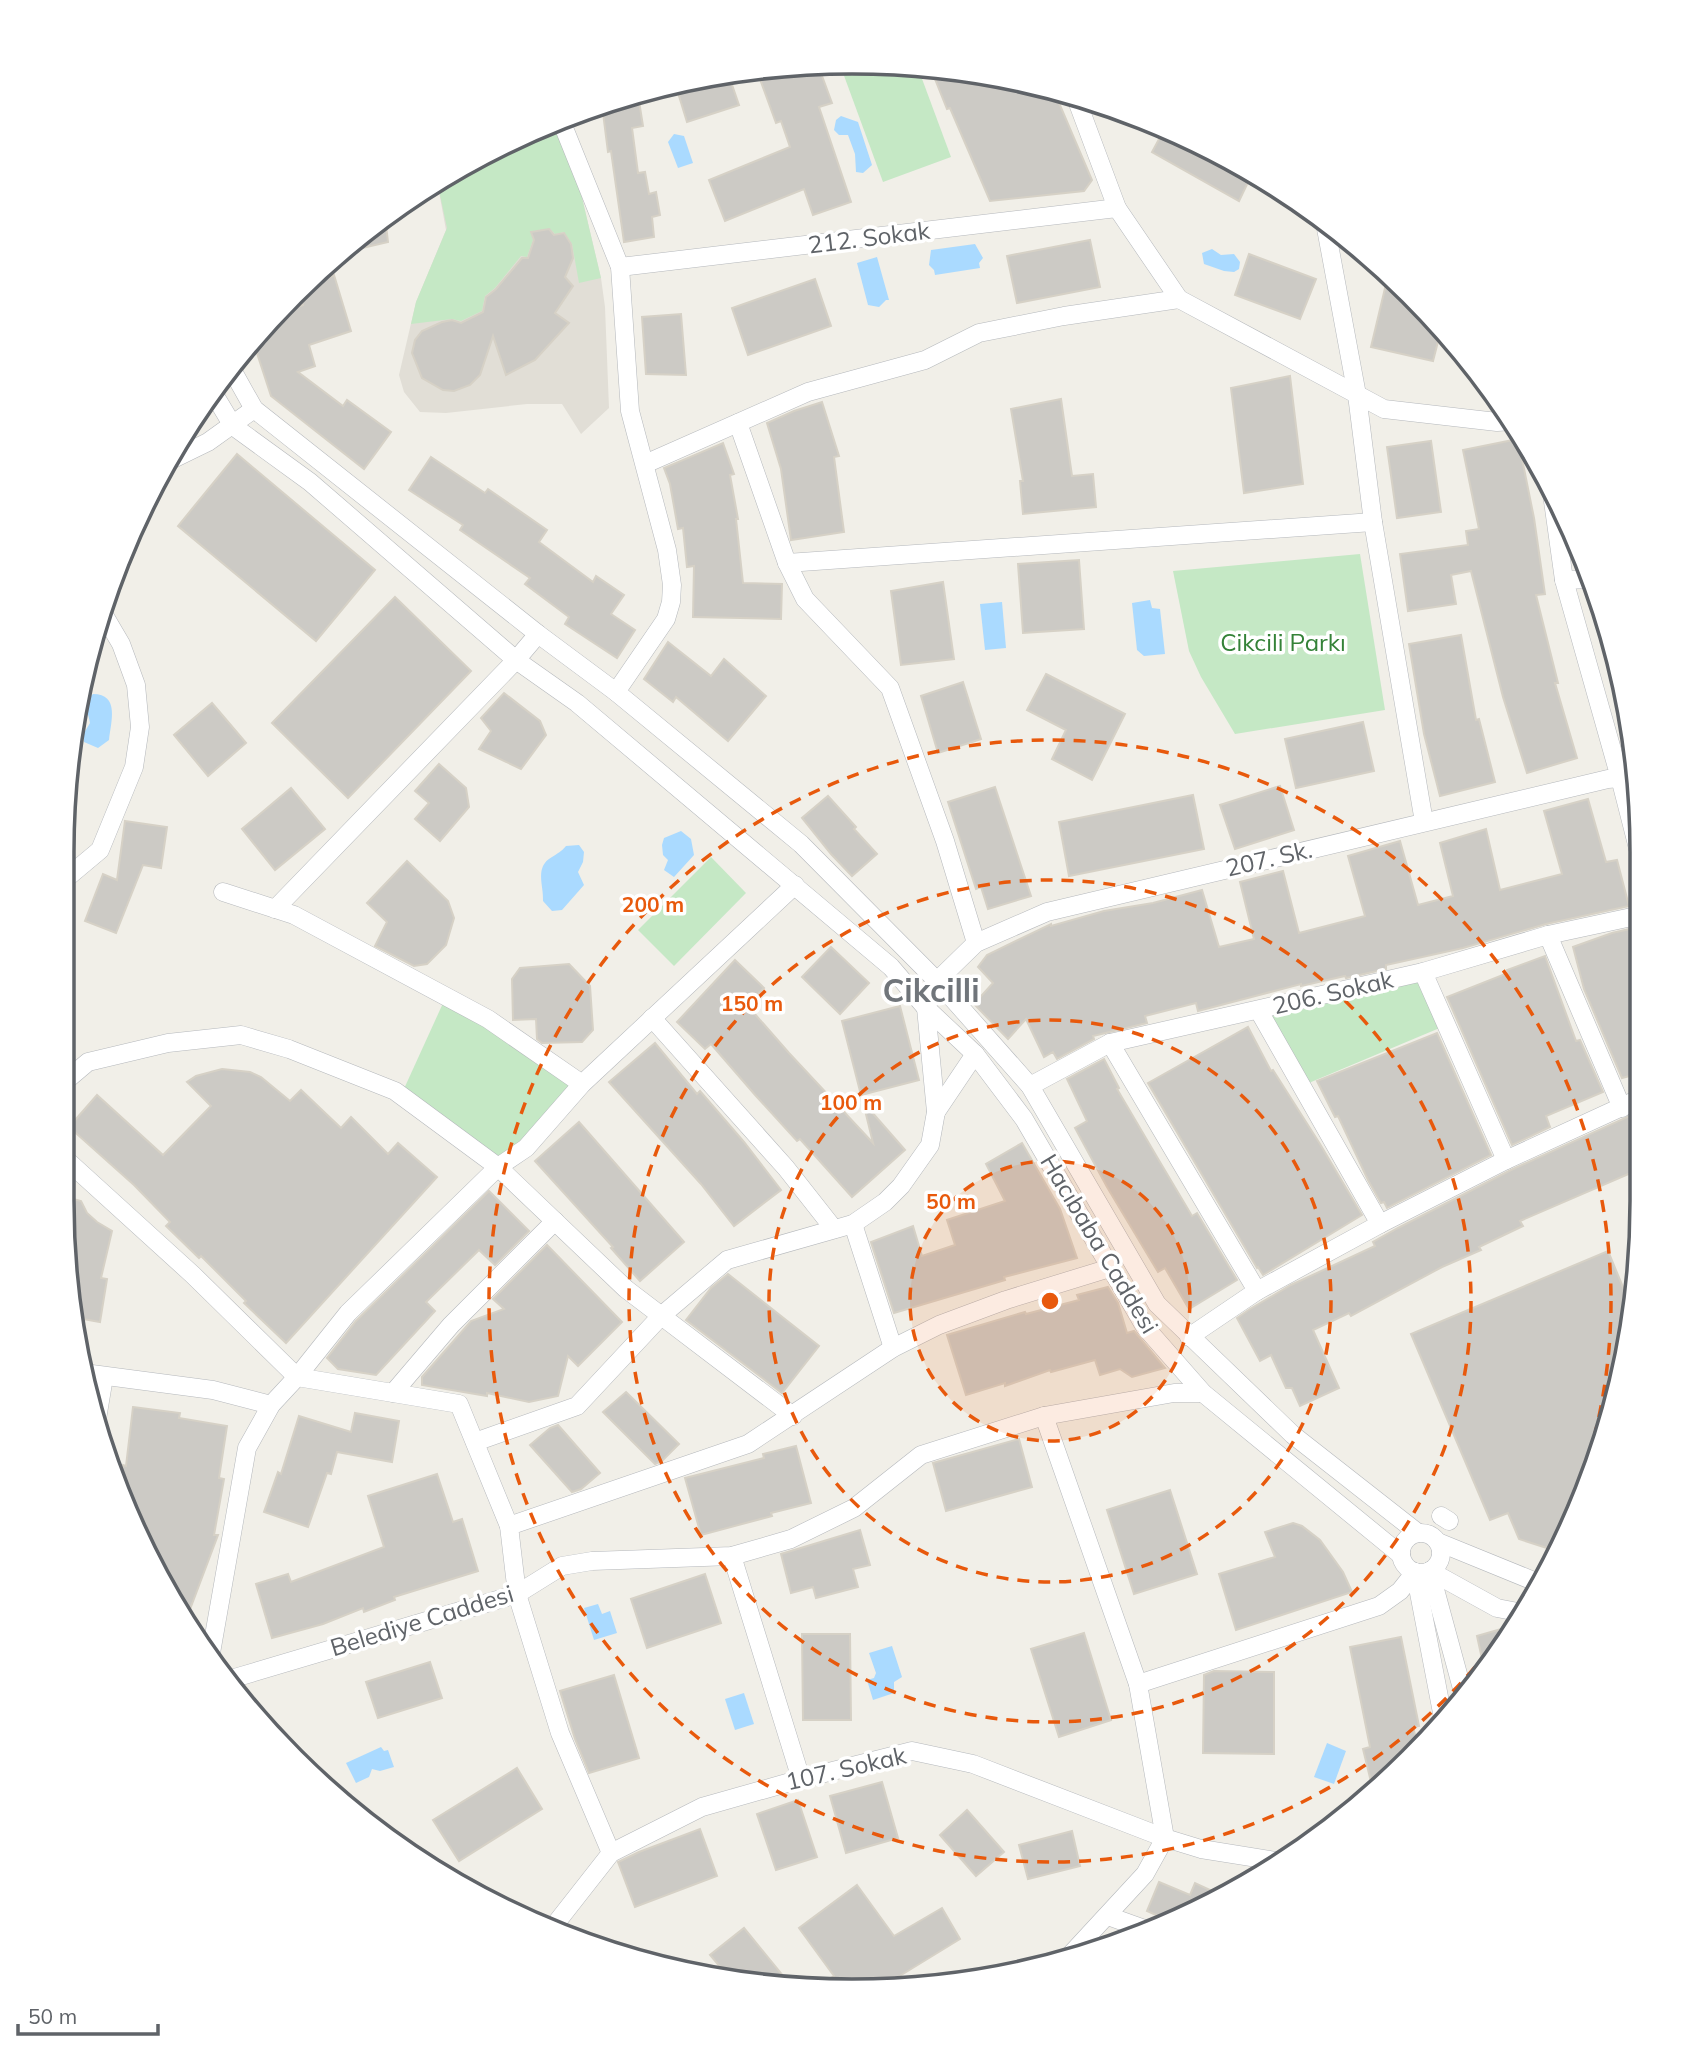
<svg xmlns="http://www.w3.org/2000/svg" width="1703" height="2052" viewBox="0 0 1703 2052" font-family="Mulish,sans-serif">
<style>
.education{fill:#e1ded6}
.green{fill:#c5e8c5}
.water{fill:#aadaff}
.building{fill:#cccac5;stroke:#d6d1c6;stroke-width:2}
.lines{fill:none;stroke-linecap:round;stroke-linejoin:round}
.street-casing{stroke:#b5b8bc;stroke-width:19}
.street{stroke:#fff;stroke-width:18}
.ring{fill:none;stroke:#e8590c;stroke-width:3.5;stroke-dasharray:12 9}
.labels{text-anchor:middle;stroke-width:7;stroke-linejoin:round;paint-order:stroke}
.street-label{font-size:24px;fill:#5f6368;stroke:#fff}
.park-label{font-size:24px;fill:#348238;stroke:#fff}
.district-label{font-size:32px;font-weight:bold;fill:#70757a;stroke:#fff}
.rim{fill:none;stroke:#5f6368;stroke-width:3.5}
.centre{fill:#e8590c;stroke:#fff;stroke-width:3.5}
.ring-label{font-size:21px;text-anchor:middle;font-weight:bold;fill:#e8590c;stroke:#fff;stroke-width:7;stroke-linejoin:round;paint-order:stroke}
</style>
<rect width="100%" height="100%" fill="#f1efe8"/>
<path class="education" d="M552 121 579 185 601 278 605 307 609 408 581 434 562 404H527L446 413 420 412 404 392 399 375 416 302 446 230 437 181Z"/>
<g class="green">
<path d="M851 61 918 68 951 157 883 182 839 62Z"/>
<path d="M552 121 579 185 601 278 579 283 572 244 564 232 555 234 550 229 531 232 533 240 527 257 521 256 495 288 485 296 482 311 461 321 452 319 411 324 416 302 447 228 437 181Z"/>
<path d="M1360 554 1385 710 1235 734 1201 677 1189 651 1173 571Z"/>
<path d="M711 857 746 893 674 966 638 930Z"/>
<path d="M1420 976 1442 1027 1304 1085 1264 1013Z"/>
<path d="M444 1001 574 1086 524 1144 498 1161 403 1091Z"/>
</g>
<g class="water">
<path d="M841 116 858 122 872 165 863 173 856 172 855 154 848 135H839L834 130 836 120Z"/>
<path d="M674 134 684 136 693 163 678 168 668 142Z"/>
<path d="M975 244 983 258 979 263 980 268 935 275 934 270 929 265 931 250Z"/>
<path d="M1212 249 1221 255 1234 254 1240 262 1239 269 1234 272 1224 271 1204 264 1202 253Z"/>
<path d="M877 257 889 300H886L879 307 868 305 857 263Z"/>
<path d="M1150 600 1152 608 1160 609 1165 654 1144 656 1137 650 1132 603Z"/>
<path d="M1002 602 1006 648 985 650 980 604Z"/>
<path d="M93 694C120 694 111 722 109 740L98 748 84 742V733L90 723C88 707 79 707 93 694Z"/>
<path d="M681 831 691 839 694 855 674 877 664 870 668 860 663 855 662 845 664 838Z"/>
<path d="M579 845 584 852 583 862 578 872 584 885 562 910 552 911 543 901C544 885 534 867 552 857 558 853 561 852 566 846Z"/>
<path d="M598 1604 602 1614 610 1611 617 1633 594 1640 584 1608Z"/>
<path d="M892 1646 902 1677 894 1682V1693L873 1700 867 1680 874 1678 876 1673 869 1653Z"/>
<path d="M744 1693 754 1724 735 1730 725 1699Z"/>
<path d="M1327 1743 1346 1751 1334 1784 1314 1777Z"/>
<path d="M381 1747 384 1751 388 1750 394 1767 380 1771 372 1769 369 1777 356 1783 346 1763Z"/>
</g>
<g class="building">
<path d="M818 65 832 103 819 107 851 202 813 215 804 189 725 221 709 180 790 147 781 121 776 123 757 71Z"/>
<path d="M931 69 1005 76 1054 91 1092 180 1084 191 990 201 950 108 947 109Z"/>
<path d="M728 73 739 105 687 122 675 83 697 77Z"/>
<path d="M628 97 629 103 639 101 643 126 632 128 638 173 645 172 649 194 656 192 660 215 652 217 654 237 624 242 611 151 608 152 602 105Z"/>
<path d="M1165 128 1252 174 1239 201 1152 152Z"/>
<path d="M385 217 388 242 341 253Z"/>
<path d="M549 229 554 235 564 233 571 244 573 258 565 277 573 286 555 313 569 323 535 360 506 375 493 336 480 375 470 385 454 391 443 390 422 378 412 353 415 340 422 331 442 322 452 320 461 323 483 312 486 297 496 289 522 258H528L534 240 531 232Z"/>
<path d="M1090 240 1100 287 1017 303 1007 256Z"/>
<path d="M1249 254 1316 279 1300 319 1235 295Z"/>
<path d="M334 275 351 331 309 345 315 366 298 372 343 406 347 400 391 432 364 469 271 396 253 341 276 314 303 305 299 291Z"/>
<path d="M815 279 831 326 748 355 732 308Z"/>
<path d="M1386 284 1406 289 1410 292 1441 330 1433 361 1371 347Z"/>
<path d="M681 314 686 375 646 374 642 317Z"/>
<path d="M1290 376 1303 484 1244 493 1231 388Z"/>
<path d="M1061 399 1072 476 1093 474 1096 507 1023 514 1020 481H1023L1011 409Z"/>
<path d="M822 402 839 456 834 457 844 532 791 540 781 469 767 423 794 411Z"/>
<path d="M1518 439 1534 518 1545 594 1536 595 1558 683H1555L1577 758 1527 773 1503 697 1471 571 1451 575 1456 604 1408 611 1400 554 1468 545 1466 531 1479 529 1463 450Z"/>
<path d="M1431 441 1441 512 1397 518 1387 447Z"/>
<path d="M723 443 734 474 730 475 738 519H736L743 583 782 584 781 619 693 617 694 566 687 567 683 528 678 529 670 484 664 468Z"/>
<path d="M237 454 375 570 316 641 178 526Z"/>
<path d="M431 457 485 493 488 489 547 530 539 542 593 582 596 576 624 595 611 614 635 630 617 658 565 624 569 617 525 584 530 578 460 530 463 525 409 490Z"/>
<path d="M1079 560 1084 629 1023 633 1018 564Z"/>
<path d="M943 582 954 659 901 665 891 591Z"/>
<path d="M395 597 471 671 348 798 272 723Z"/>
<path d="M1461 635 1476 720 1479 719 1495 782 1440 796 1424 734 1409 644Z"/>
<path d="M668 642 711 676 724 659 766 696 728 741 676 697 673 702 644 679Z"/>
<path d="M1046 674 1125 714 1092 780 1052 759 1066 730 1027 710Z"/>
<path d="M963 682 981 739 938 753 921 696Z"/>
<path d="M504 693 540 721 546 735 521 769 479 749 491 731 481 718Z"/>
<path d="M212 703 246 743 208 776 174 735Z"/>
<path d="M1363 722 1374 771 1296 788 1285 739Z"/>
<path d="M439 764 466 788 469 807 440 841 415 819 429 803 415 791Z"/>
<path d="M1280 786 1294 830 1235 849 1220 805Z"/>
<path d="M995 787 1031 896 988 909 981 887 976 889 948 802Z"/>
<path d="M291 788 325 829 275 870 242 829Z"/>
<path d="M1193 795 1204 849 1069 876 1059 822Z"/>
<path d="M828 796 856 827 854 829 877 854 852 876 831 854 802 818Z"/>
<path d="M1588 799 1606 862 1617 860 1629 906 1546 924 1463 948 1386 965V969L1346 978 1345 976 1301 986V984L1198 1011 1196 1003 1145 1016 1147 1023 1093 1036 1094 1039 1057 1059 1053 1052 1044 1057 1026 1019 1008 1039 974 1004 993 983 978 967 987 955 1051 924V926L1104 911 1153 903 1202 890 1219 947 1254 939 1240 882 1283 871 1299 933 1365 916 1348 856 1400 841 1418 905 1453 896 1440 843 1486 829 1500 890 1562 874 1544 811Z"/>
<path d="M125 821 167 827 161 868 143 865 116 933 85 921 103 874 117 880Z"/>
<path d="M407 861 448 901 454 918 446 945 427 964 414 966 375 946 387 922 367 903Z"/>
<path d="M1634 928 1641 955V1073L1622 1078 1584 989 1573 947 1612 933Z"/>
<path d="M831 947 869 983 840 1014 802 977Z"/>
<path d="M1545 956 1576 1041 1580 1040 1603 1092 1546 1116 1550 1127 1512 1145 1447 997 1508 973 1507 970Z"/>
<path d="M735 960 764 988 747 1005 789 1053 873 1143 863 1102 905 1150 852 1197 800 1139 797 1141 756 1096 711 1044 705 1049 677 1022Z"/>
<path d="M569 964 590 986 593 1030 582 1042 542 1043 537 1039 536 1019 513 1020 512 979 520 968Z"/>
<path d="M900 1006 919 1080 861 1095 842 1021Z"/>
<path d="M1248 1027 1271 1071 1273 1070 1320 1144 1362 1215 1263 1275 1258 1267 1257 1268 1148 1083Z"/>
<path d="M1437 1033 1491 1155 1387 1208 1384 1202 1381 1203 1368 1180 1338 1116 1335 1117 1317 1081Z"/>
<path d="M655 1043 697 1094 700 1091 744 1142 781 1190 734 1226 701 1184 609 1082Z"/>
<path d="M1104 1059 1119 1088 1117 1089 1157 1157 1192 1216 1197 1213 1237 1280 1189 1309 1165 1268 1158 1272 1107 1187 1075 1128 1087 1121 1067 1079Z"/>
<path d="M222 1069 250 1072 261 1077 290 1101 301 1090 341 1128 351 1117 388 1154 398 1143 437 1177 286 1343 244 1303 246 1301 201 1256 199 1258 166 1226 170 1222 134 1185 69 1127 97 1095 163 1155 211 1106 187 1082 196 1076Z"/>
<path d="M1636 1113 1641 1124 1640 1169 1520 1221 1523 1226 1479 1247 1481 1250 1442 1267 1351 1316 1349 1313 1313 1330 1339 1388 1300 1406 1292 1388H1286L1271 1355 1260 1361 1237 1318 1250 1309 1291 1285 1375 1246 1373 1242 1398 1228 1511 1170Z"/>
<path d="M579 1122 684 1242 640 1281 611 1248 613 1247 535 1161Z"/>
<path d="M1022 1143 1060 1209 1077 1258 1004 1277 1005 1280 894 1313 871 1242 913 1226 922 1256 955 1245 947 1220 1005 1201 986 1164Z"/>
<path d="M489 1191 529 1231 495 1265 479 1250 426 1302 435 1311 376 1375 338 1369 327 1358 356 1321Z"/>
<path d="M66 1197 81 1201 87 1213 97 1222 112 1231 101 1278 107 1279 100 1322 77 1318 63 1211Z"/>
<path d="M547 1245 622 1322 578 1366 568 1356 558 1396 529 1402 487 1393V1396L422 1385V1377L471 1321 504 1309 493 1299Z"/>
<path d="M1608 1251 1630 1304 1600 1454 1556 1551 1519 1539 1508 1513 1490 1520 1411 1334Z"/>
<path d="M728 1274 819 1346 782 1393 686 1320 711 1288Z"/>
<path d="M1108 1287 1118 1303 1127 1333 1134 1331 1165 1368 1132 1377 1120 1369 1100 1375 1095 1360 1051 1372 1050 1370 1005 1386V1383L966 1395 947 1335 1025 1312 1026 1314 1079 1300 1077 1295Z"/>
<path d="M626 1392 679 1444 662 1461 655 1464 603 1412Z"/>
<path d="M133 1407 180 1413 179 1418 227 1426 219 1478 224 1479 214 1535H218L186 1620 167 1595 120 1482 123 1465 126 1466Z"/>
<path d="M355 1413 399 1421 392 1462 337 1452 331 1474 327 1473 308 1527 264 1512 278 1472 281 1474 299 1416 351 1432Z"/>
<path d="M558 1425 600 1473 581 1489 572 1492 530 1445 550 1428Z"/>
<path d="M1019 1439 1032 1487 946 1511 933 1463Z"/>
<path d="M796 1446 811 1503 771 1513 772 1516 701 1535 685 1478 764 1458 763 1454Z"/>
<path d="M437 1474 453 1522 462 1519 478 1571 394 1597 395 1600 364 1612 363 1608 323 1624 272 1638 256 1584 288 1574 291 1582 384 1547 368 1496Z"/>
<path d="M1170 1490 1197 1574 1134 1594 1107 1510Z"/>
<path d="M1293 1523 1302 1526 1320 1540 1343 1572 1352 1592 1236 1630 1219 1574 1275 1557 1265 1532Z"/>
<path d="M860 1530 870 1565 853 1569 858 1587 816 1598 813 1587 791 1593 781 1554Z"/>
<path d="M705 1574 721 1623 647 1648 631 1599Z"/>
<path d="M1515 1625 1506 1638 1484 1668 1477 1636Z"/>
<path d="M1084 1633 1111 1720 1059 1737 1031 1649Z"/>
<path d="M802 1634H850L851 1720H803Z"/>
<path d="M1401 1637 1419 1726 1413 1727 1418 1746 1372 1786 1363 1749 1370 1747 1350 1647Z"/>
<path d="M430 1662 442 1698 378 1718 366 1682Z"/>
<path d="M1214 1671 1274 1672V1754L1203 1753 1204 1675Z"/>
<path d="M614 1675 639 1758 589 1773 575 1739 560 1691Z"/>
<path d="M517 1768 542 1809 459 1861 433 1820Z"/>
<path d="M882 1782 898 1838 846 1853 830 1796Z"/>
<path d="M798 1800 817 1857 776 1870 757 1814Z"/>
<path d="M967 1810 1004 1852 976 1876 940 1835Z"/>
<path d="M700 1829 717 1876 635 1907 618 1862 639 1852Z"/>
<path d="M1072 1831 1080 1866 1028 1879 1019 1845Z"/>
<path d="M1159 1882 1190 1895 1195 1883 1221 1895 1169 1921 1147 1911Z"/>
<path d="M857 1885 894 1936 942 1908 960 1939 898 1977 899 1979 888 1986 813 1989 834 1976 799 1928Z"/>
<path d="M744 1928 793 1988 727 1975 710 1955Z"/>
</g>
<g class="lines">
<defs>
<g id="street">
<path d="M1076 98 1117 208 1179 299 1384 409 1497 422 1513 421"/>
<path d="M560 118 620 267 630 411 667 550 672 585 671 602 666 619 616 692"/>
<path d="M1325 223 1357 395 1373 522 1424 822"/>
<path d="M620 267 1117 208"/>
<path d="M231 368 254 409 538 634 616 692 801 844 937 981 1030 1086 1157 1304 1293 1435 1418 1533"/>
<path d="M212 391 233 426 310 482 516 660 577 703 891 967 926 1008 975 1054 1024 1119 1145 1327 1203 1393 1401 1555"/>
<path d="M738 423 787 563 805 599 890 688 945 841 976 943"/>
<path d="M169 461 208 442 254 409"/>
<path d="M645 464 808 392 925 360 979 333 1064 316 1179 299"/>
<path d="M1552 494 1564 580 1620 778 1642 864"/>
<path d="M787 563 1373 522"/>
<path d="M1564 580 1591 579"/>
<path d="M63 881 100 850 134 767 140 727 136 685 121 644 101 610"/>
<path d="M223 892 294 915 488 1019 582 1084"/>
<path d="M275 909 516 660 538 634"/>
<path d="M1548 935 1622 1108"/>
<path d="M1423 972 1506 1160"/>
<path d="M1259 1011 1380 1224"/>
<path d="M652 1018 786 1168 834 1229"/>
<path d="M1110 1043 1257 1291"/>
<path d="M62 1084 88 1062 168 1043 241 1035 289 1049 395 1091 498 1167 626 1289 793 1416"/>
<path d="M1030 1086 1110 1043 1423 972 1548 935 1641 915"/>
<path d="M936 1112 975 1054"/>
<path d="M61 1155 193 1275 297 1377 459 1404 509 1526"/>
<path d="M853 1224 893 1348"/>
<path d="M1189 1337 1257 1291 1380 1224 1506 1160 1641 1098"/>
<path d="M84 1373 213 1390 271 1405"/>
<path d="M393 1393 451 1325 555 1221"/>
<path d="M1044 1416 1138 1684 1165 1838"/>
<path d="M96 1425 104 1377"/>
<path d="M475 1442 577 1406 661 1316 727 1260 853 1224 885 1202 901 1186 930 1145 936 1112 926 1008 937 981 976 943 1047 912 1608 779 1620 778"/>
<path d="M1441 1516 1449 1521"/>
<circle cx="1421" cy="1553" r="20"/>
<path d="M1438 1542 1541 1584"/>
<path d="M732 1556 801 1779"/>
<path d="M1430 1571 1464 1696"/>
<path d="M1430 1571 1497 1608 1523 1613"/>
<path d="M1415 1572 1444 1723"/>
<path d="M211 1653 247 1448 271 1405 297 1377 348 1313 498 1167 526 1148 582 1084 795 885"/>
<path d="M231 1679 517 1594 562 1566 592 1561 732 1556 791 1539 854 1508 921 1455 1044 1416 1174 1393H1203"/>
<path d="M1138 1684 1379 1606 1400 1591 1415 1572"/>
<path d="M611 1853 560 1733 517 1594 509 1526 748 1444 893 1348 939 1325 1006 1300 1110 1268"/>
<path d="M1108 1916 1150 1931"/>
<path d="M553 1927 611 1853 702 1807 801 1779 912 1751 973 1764 1165 1838"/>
<path d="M1072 1953 1145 1874 1165 1838 1201 1849 1282 1862"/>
</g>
</defs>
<use href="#street" class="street-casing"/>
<use href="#street" class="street"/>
</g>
<circle cx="1050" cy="1301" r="140" fill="#e8590c" fill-opacity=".12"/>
<g class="ring">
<circle cx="1050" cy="1301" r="140"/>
<circle cx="1050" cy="1301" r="281"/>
<circle cx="1050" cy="1301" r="421"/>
<circle cx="1050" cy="1301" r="561"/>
</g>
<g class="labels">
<g class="street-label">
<text transform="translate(869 238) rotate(-7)" y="8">212. Sokak</text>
<text transform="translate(1269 859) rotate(-13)" y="8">207. Sk.</text>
<text transform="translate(1333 993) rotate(-13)" y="8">206. Sokak</text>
<text transform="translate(1099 1244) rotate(59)" y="8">Hacıbaba Caddesi</text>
<text transform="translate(422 1621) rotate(-17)" y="8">Belediye Caddesi</text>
<text transform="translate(846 1769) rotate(-13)" y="8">107. Sokak</text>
</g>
<g class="park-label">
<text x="1283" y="651">Cikcili Parkı</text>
</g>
<g class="district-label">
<text x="931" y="1002">Cikcilli</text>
</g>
</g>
<path d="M0 0H1703V2052H0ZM852 74H852A778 778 0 0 1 1630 852V1201A778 778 0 0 1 852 1979H852A778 778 0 0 1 74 1201V852A778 778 0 0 1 852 74Z" fill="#fff" fill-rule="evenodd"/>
<path class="rim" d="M852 74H852A778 778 0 0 1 1630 852V1201A778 778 0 0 1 852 1979H852A778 778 0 0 1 74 1201V852A778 778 0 0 1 852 74Z"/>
<circle cx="1050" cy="1301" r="10" class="centre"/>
<g class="ring-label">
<text x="653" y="912">200 m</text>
<text x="752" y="1011">150 m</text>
<text x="851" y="1110">100 m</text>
<text x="951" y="1209">50 m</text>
</g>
<path d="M18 2024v10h140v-10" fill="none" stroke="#5f6368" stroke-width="3.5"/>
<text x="28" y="2024" font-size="21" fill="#5f6368" stroke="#ffffff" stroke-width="5" paint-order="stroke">50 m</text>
</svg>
